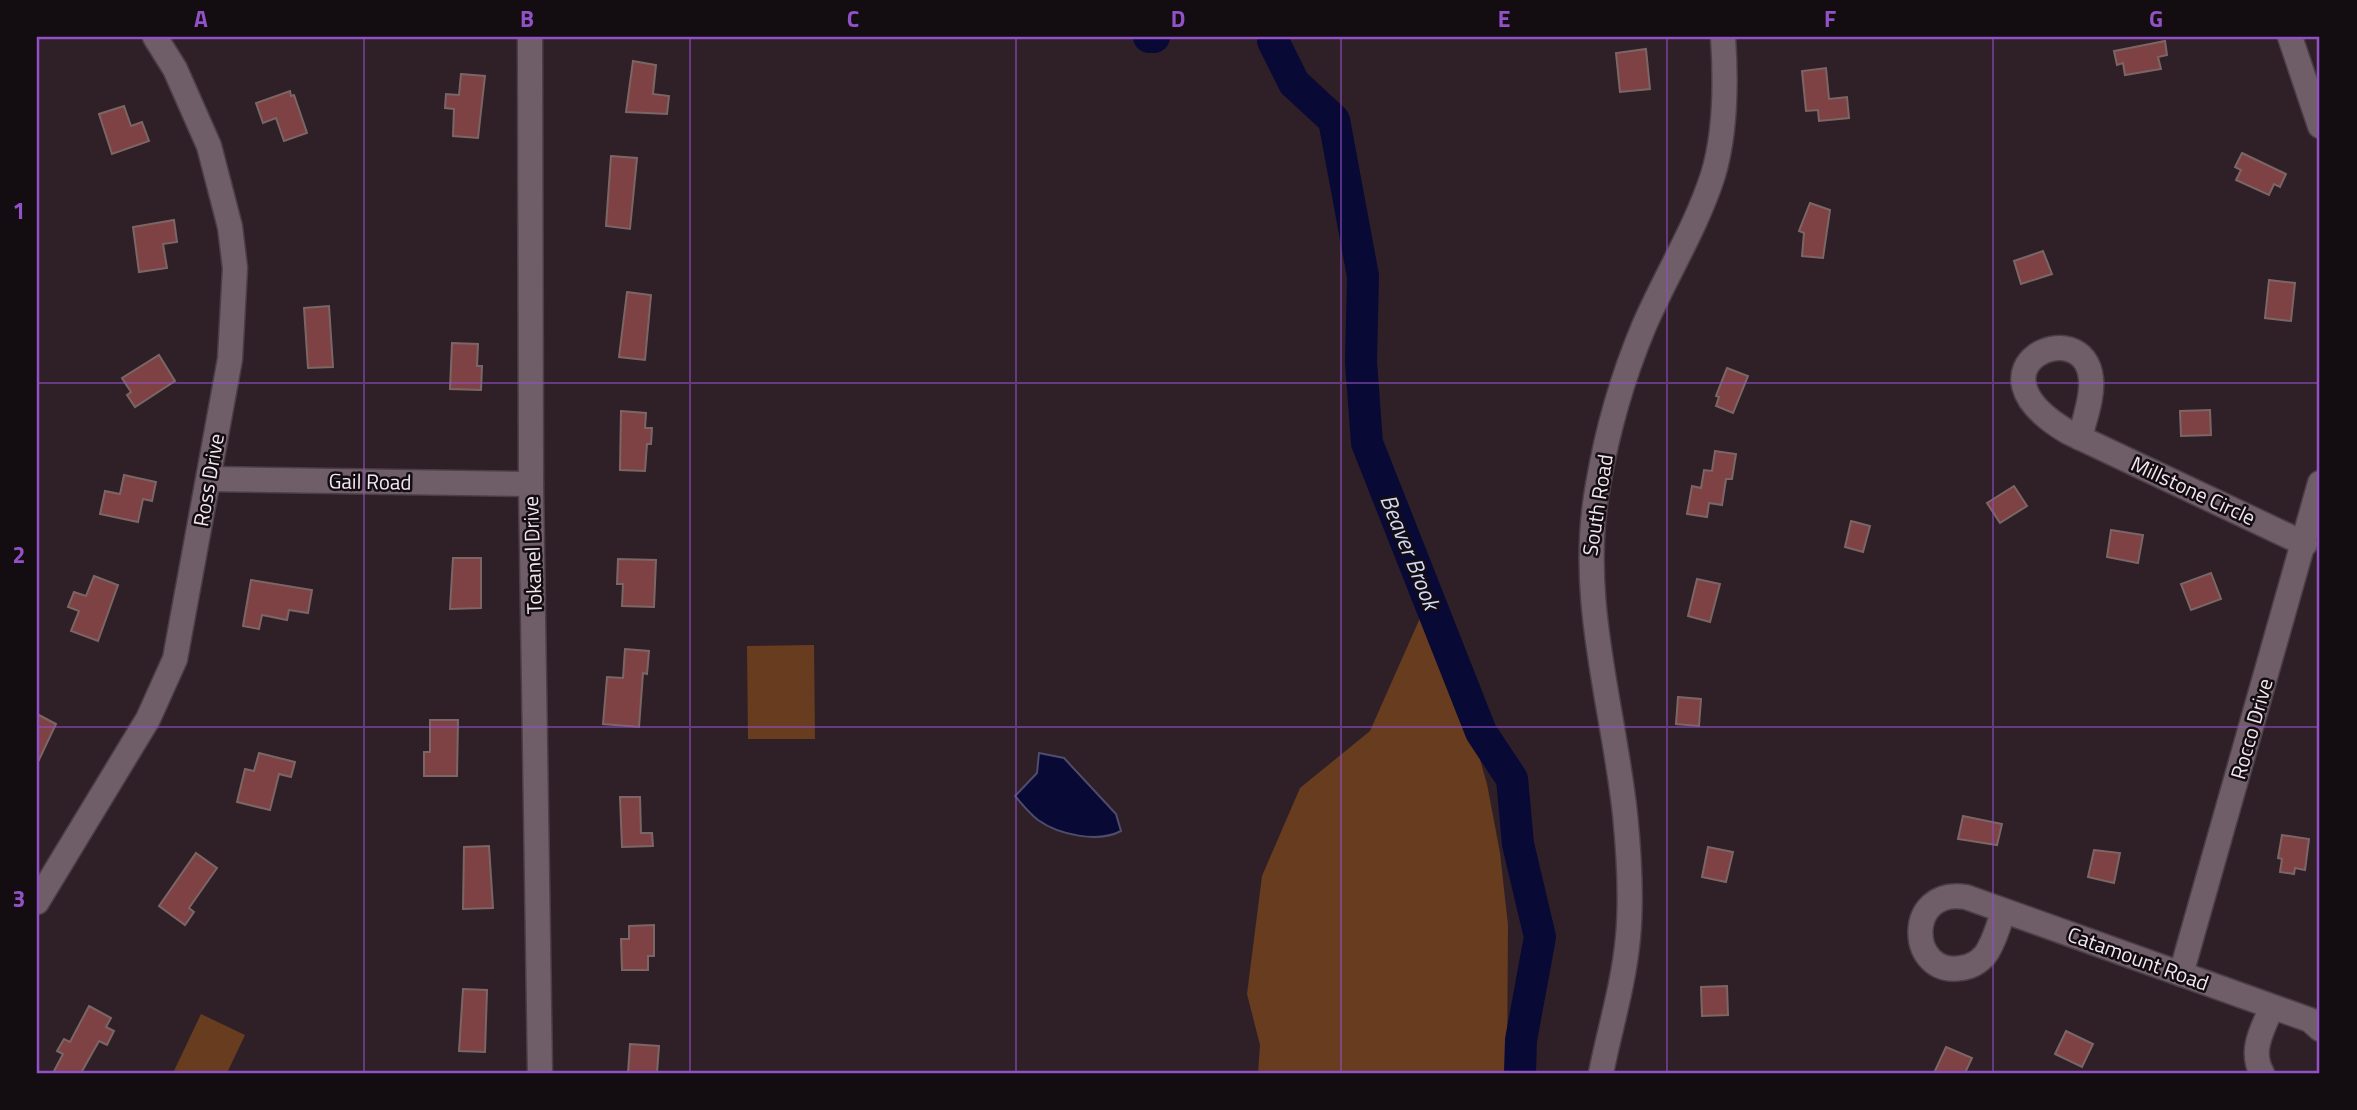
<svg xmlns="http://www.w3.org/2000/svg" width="2357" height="1110" viewBox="0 0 2357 1110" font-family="'Titillium Web',sans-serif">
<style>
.green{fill:#673c1f}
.water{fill:#090935;stroke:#4f4c6c;stroke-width:2}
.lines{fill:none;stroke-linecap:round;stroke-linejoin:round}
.river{stroke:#090935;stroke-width:32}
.building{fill:#7e4244;stroke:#7b6665;stroke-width:2}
.minor-casing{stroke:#4b3e46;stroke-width:27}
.minor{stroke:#6f5d67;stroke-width:24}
.grid{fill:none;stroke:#9351c8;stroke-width:2;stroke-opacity:0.55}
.labels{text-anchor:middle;stroke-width:5;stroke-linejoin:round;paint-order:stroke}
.street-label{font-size:21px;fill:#f1e7ec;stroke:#130c10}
.water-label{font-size:23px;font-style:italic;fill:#d0d8f8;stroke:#130c10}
.neatline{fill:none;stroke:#9351c8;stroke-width:2.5}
.grid-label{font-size:23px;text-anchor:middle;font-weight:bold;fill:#9351c8}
</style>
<rect width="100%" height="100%" fill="#2f2028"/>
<g class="green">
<path d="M1420 618 1465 707 1487 784 1500 853 1508 925 1507 1073H1258L1260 1045 1247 994 1262 876 1300 788 1370 731Z"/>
<path d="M814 645 815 739H748L747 646Z"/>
<path d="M201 1014 245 1035 227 1073H173Z"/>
</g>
<path class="water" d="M1039 753 1064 758 1116 814 1121 831C1098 843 1059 835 1038 820 1029 813 1022 804 1015 796L1037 773Z"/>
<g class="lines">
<g class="river">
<path d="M1149 37H1154"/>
<path d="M1274 37 1273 41 1294 83 1334 120 1363 276 1361 362 1367 443 1481 732 1512 779 1518 844 1540 937 1521 1040 1520 1073"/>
</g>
</g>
<g class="building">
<path d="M2165 41 2167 55 2158 57 2161 69 2125 75 2123 63 2117 65 2114 51Z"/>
<path d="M1646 49 1650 89 1620 92 1616 53Z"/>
<path d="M633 61 656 65 653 94 669 96 667 114 626 112Z"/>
<path d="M1826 68 1829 99 1847 97 1849 118 1819 121 1818 110 1806 111 1802 71Z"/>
<path d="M461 74 485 76 478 138 453 136 454 109 445 108 446 94 459 95Z"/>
<path d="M290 91 291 96 294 95 307 133 284 141 276 118 263 123 256 103Z"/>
<path d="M124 106 131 126 142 122 149 141 112 154 99 114Z"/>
<path d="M2242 153 2286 174 2280 187 2274 184 2269 195 2236 180 2241 170 2235 167Z"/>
<path d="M611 156 637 158 630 229 606 226Z"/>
<path d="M1810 203 1830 210 1823 258 1802 256 1804 233 1799 231Z"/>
<path d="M174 220 177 242 163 244 167 268 139 272 133 227Z"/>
<path d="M2043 251 2052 274 2021 284 2014 261Z"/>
<path d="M2269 280 2295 283 2291 321 2265 318Z"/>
<path d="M627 292 651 295 645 360 619 357Z"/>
<path d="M329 306 333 367 308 368 304 308Z"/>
<path d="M452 343 478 344 477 366H482L481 390 450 389Z"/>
<path d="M159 355 175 381 135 407 127 395 131 392 122 378Z"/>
<path d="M1727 368 1748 376 1733 413 1716 406 1719 397 1716 396Z"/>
<path d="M2210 410 2211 435 2181 436 2180 411Z"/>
<path d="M621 411 646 413 645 428H652L651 444H647L645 471 620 470Z"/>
<path d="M1715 451 1736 454 1732 479H1726L1722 505 1709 503 1707 517 1687 514 1692 486 1701 488 1704 470 1712 471Z"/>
<path d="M124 475 156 482 152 501 143 499 138 522 100 514 105 491 120 494Z"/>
<path d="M2014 486 2027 506 2000 523 1987 503Z"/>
<path d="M1851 521 1870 526 1863 552 1845 547Z"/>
<path d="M2111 530 2143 535 2138 563 2107 557Z"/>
<path d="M453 558H481V608L450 609Z"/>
<path d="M618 559 656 560 654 607 622 606 623 584H617Z"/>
<path d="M2211 573 2221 599 2191 610 2181 584Z"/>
<path d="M94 576 118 585 98 641 71 631 79 611 68 607 74 592 86 596Z"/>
<path d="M1697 579 1720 584 1710 622 1688 616Z"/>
<path d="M251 580 312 590 308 613 289 610 287 620 262 615 259 629 243 626Z"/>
<path d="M625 649 649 651 647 674 643 673 639 727 603 724 607 677 623 678Z"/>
<path d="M1678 697 1701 699 1699 726 1676 724Z"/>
<path d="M37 714 56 724 37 764Z"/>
<path d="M430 720H458L457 776H424V752H430Z"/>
<path d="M259 753 295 762 291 777 279 774 270 810 237 802 245 769 254 771Z"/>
<path d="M620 797H640L641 833H652L653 846 622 847Z"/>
<path d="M1963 816 2002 824 1997 845 1958 839Z"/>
<path d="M2282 835 2309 839 2305 870 2295 868 2294 874 2280 872 2282 859 2278 858Z"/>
<path d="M489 846 493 908 463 909 464 847Z"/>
<path d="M1708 847 1733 852 1726 882 1702 877Z"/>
<path d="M2094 850 2120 853 2114 883 2088 877Z"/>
<path d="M196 853 217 868 189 908 194 912 185 925 159 906Z"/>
<path d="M654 925V956H648V970H622L621 939H629V926Z"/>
<path d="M1727 986 1728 1015 1702 1016 1701 987Z"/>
<path d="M463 989 487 990 485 1052 459 1051Z"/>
<path d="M89 1006 111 1018 106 1027 114 1031 107 1045 99 1041 81 1073H53L63 1054 57 1051 64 1039 70 1042Z"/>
<path d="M2066 1031 2093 1044 2082 1067 2055 1054Z"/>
<path d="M630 1044 659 1046 657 1073H628Z"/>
<path d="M1946 1047 1972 1058 1965 1073H1934Z"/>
</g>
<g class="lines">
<defs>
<g id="minor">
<path d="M530 37 531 484 540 1073"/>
<path d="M2290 37 2320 126"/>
<path d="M2080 438C2084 420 2093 397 2091 379 2085 311 1958 367 2068 432L2305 544"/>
<path d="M209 479 531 484"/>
<path d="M37 902 148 719 175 659 230 359 235 268 230 227 209 146 175 69 155 37"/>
<path d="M2004 911C1998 925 1994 944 1985 955 1979 962 1970 967 1961 968 1908 977 1904 887 1966 897L2310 1020 2320 1029"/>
<path d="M2181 974 2320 483"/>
<path d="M1601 1073C1610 1028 1624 983 1628 937 1632 896 1629 854 1625 814 1613 703 1577 598 1598 485 1607 432 1623 376 1644 326 1666 275 1696 228 1713 175 1726 132 1726 81 1723 37"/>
<path d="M2262 1073C2249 1051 2263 1028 2272 1007"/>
</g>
</defs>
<use href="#minor" class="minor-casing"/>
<use href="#minor" class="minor"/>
</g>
<path class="grid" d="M364 37V1073M690 37V1073M1016 37V1073M1341 37V1073M1667 37V1073M1993 37V1073M37 383H2320M37 727H2320"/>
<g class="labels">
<g class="street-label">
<text transform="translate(209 480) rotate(-80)" y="7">Ross Drive</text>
<text transform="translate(370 482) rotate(1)" y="7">Gail Road</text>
<text transform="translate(2193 491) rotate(25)" y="7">Millstone Circle</text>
<text transform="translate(1598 505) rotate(-81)" y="7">South Road</text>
<text transform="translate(533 555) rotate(-92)" y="7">Tokanel Drive</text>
<text transform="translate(2252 729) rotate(-74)" y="7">Rocco Drive</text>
<text transform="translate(2138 959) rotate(20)" y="7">Catamount Road</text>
</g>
<g class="water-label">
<text transform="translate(1410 552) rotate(68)" y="8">Beaver Brook</text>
</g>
</g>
<rect width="2357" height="1110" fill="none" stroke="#130c10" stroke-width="77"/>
<rect x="38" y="38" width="2280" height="1034" class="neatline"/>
<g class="grid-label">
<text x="201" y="27">A</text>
<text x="527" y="27">B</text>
<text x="853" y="27">C</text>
<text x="1178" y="27">D</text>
<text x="1504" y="27">E</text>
<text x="1830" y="27">F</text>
<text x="2156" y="27">G</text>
<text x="19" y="219">1</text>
<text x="19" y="563">2</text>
<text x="19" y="907">3</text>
</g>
</svg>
